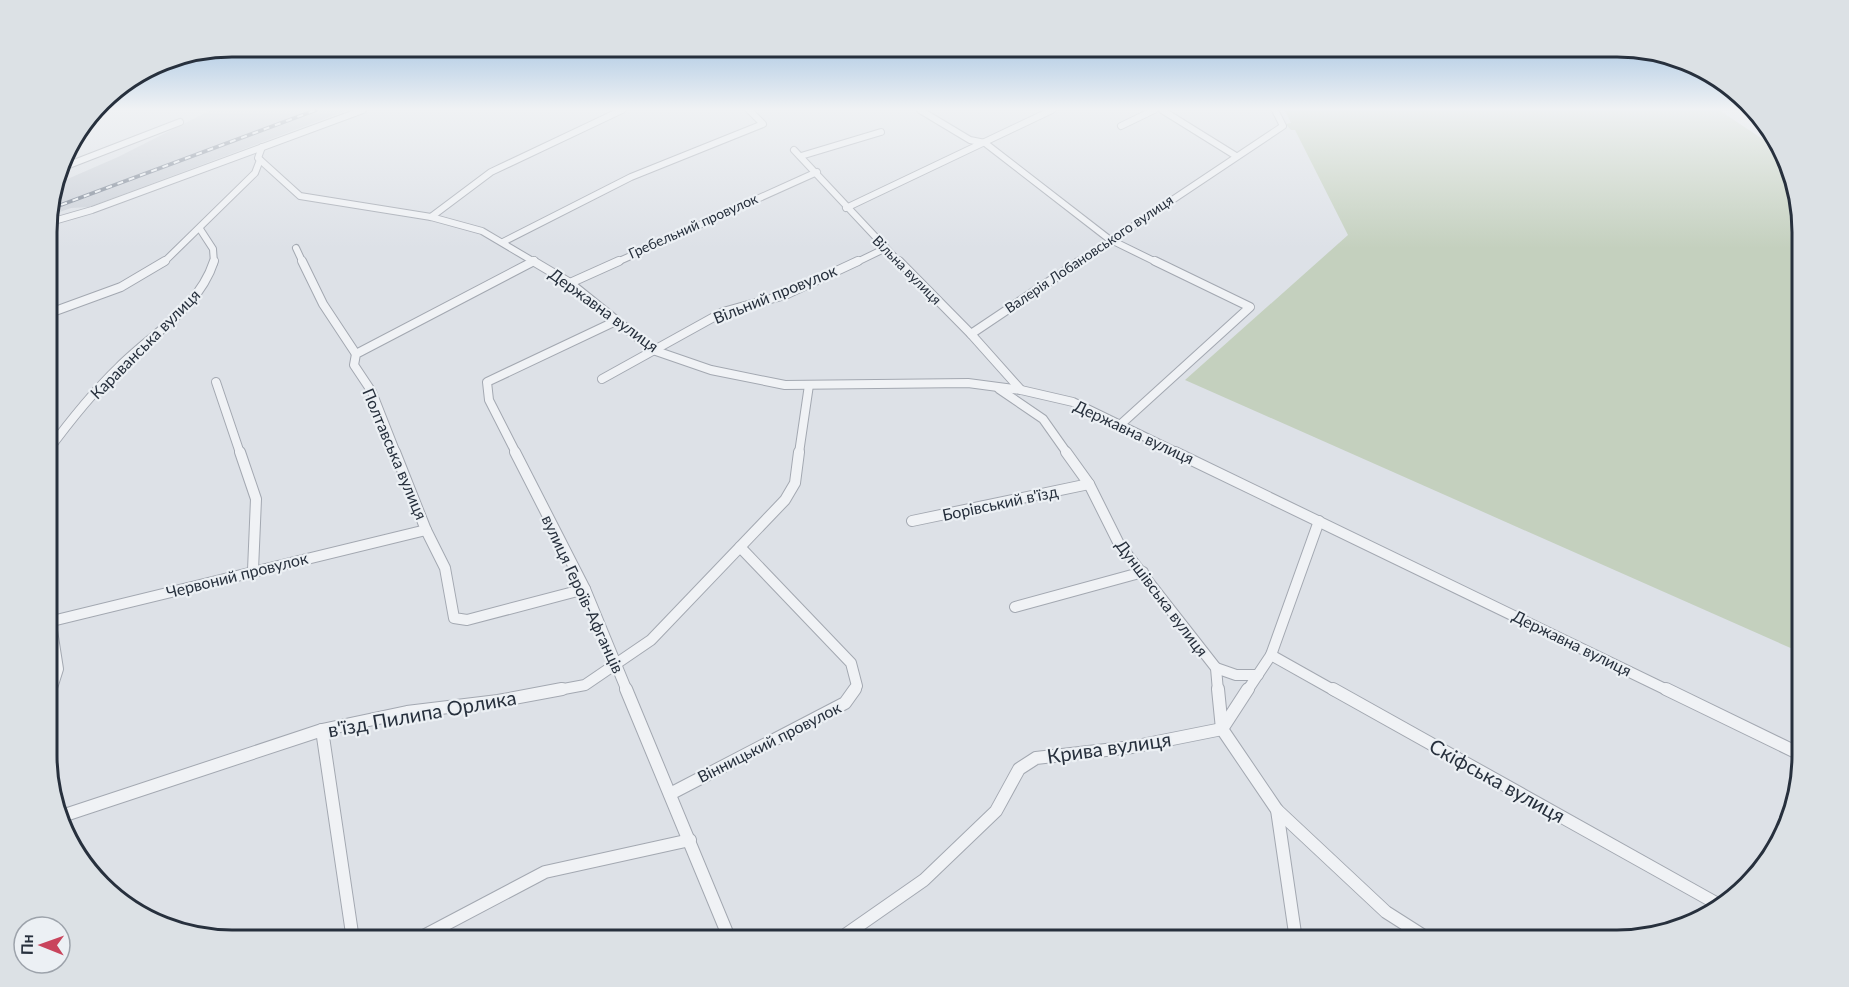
<svg xmlns="http://www.w3.org/2000/svg" width="1849" height="987" viewBox="0 0 1849 987" font-family="Lato,sans-serif">
<style>
.built{fill:#cbd0d8}
.green{fill:#c4d0be}
.lines{fill:none;stroke-linecap:round;stroke-linejoin:round}
.street-far3-casing{stroke:#a3a8b1;stroke-width:8}
.street-far2-casing{stroke:#a3a8b1;stroke-width:10}
.street-far1-casing{stroke:#a3a8b1;stroke-width:12}
.street-casing{stroke:#a3a8b1;stroke-width:14}
.street-far3{stroke:#f0f2f5;stroke-width:6}
.street-far2{stroke:#f0f2f5;stroke-width:8}
.street-far1{stroke:#f0f2f5;stroke-width:10}
.street{stroke:#f0f2f5;stroke-width:12}
.rail-casing{stroke:#778190;stroke-width:4}
.rail{stroke:#ecf0f4;stroke-width:2;stroke-dasharray:6;stroke-linecap:butt}
.labels{text-anchor:middle;stroke-width:4.5;stroke-linejoin:round;paint-order:stroke}
.far-street-label{font-size:14px;fill:#27303d;stroke:#ecf0f4}
.street-label{font-size:16px;fill:#27303d;stroke:#ecf0f4}
.near-street-label{font-size:20px;fill:#27303d;stroke:#ecf0f4}
.rim{fill:none;stroke:#27303d;stroke-width:3}
</style>
<rect width="100%" height="100%" fill="#dde1e7"/>
<path class="built" d="M211 110H348L89 207 71 208 48 216 56 184 118 157Z"/>
<path class="green" d="M1285 110H1719L1779 150 1801 208 1802 653 1185 380 1348 235 1295 130H1291L1286 124 1291 123Z"/>
<g class="lines">
<defs>
<g id="street-far3">
<path d="M920 110 970 140 985 143 1109 239 1158 263"/>
<path d="M1162 110 1236 156"/>
<path d="M95 111 100 110"/>
<path d="M1121 126 1154 110"/>
<path d="M262 147 258 158 300 196 431 217 482 231 536 263"/>
<path d="M794 150 900 263"/>
<path d="M801 156 881 132"/>
<path d="M61 168 180 122"/>
<path d="M846 208 1052 110"/>
<path d="M431 217 491 172 622 110"/>
<path d="M47 223 92 210 363 110"/>
<path d="M200 229 213 249 214 263"/>
<path d="M503 242 631 177 763 124 749 110"/>
<path d="M296 248 303 263"/>
<path d="M163 263 255 173 260 160"/>
<path d="M531 263 534 261"/>
<path d="M615 263 817 172"/>
<path d="M855 263 886 248"/>
<path d="M1078 263 1283 126 1275 110"/>
</g>
<g id="street-far2">
<path d="M302 261 323 304 356 354"/>
<path d="M533 261 570 283 653 350 711 370 785 385 968 383 1021 390 1073 402 1178 453"/>
<path d="M899 261 971 334 1021 390"/>
<path d="M570 283 619 261"/>
<path d="M47 314 121 287 165 261"/>
<path d="M971 334 1080 261"/>
<path d="M602 379 723 312 785 295 858 261"/>
<path d="M216 382 240 453"/>
<path d="M999 389 1043 419 1067 453"/>
<path d="M1120 425 1250 307 1155 261"/>
<path d="M47 452C69 422 92 393 119 367 152 334 199 308 214 261"/>
<path d="M396 453 372 392 354 365 356 354 534 261"/>
<path d="M516 453 489 400 487 382 616 321"/>
<path d="M799 453 809 385"/>
</g>
<g id="street-far1">
<path d="M240 452 256 499 253 570"/>
<path d="M395 452 426 530 445 568 454 618 467 620 585 589"/>
<path d="M515 452 585 589 627 691"/>
<path d="M1066 452 1089 484 1119 544 1216 668 1218 691"/>
<path d="M1175 452 1669 691"/>
<path d="M912 521 1089 484"/>
<path d="M740 547 851 663 857 686 854 691"/>
<path d="M48 605 58 669 51 691"/>
<path d="M1015 607 1143 572"/>
<path d="M48 622 426 530"/>
<path d="M1271 655 1335 691"/>
<path d="M1216 668 1236 675H1258"/>
<path d="M553 691 585 685 651 640 785 500 795 483 799 452"/>
<path d="M1247 691 1271 655 1319 521"/>
</g>
<g id="street">
<path d="M626 689 730 940"/>
<path d="M1218 689 1222 729 1277 810 1296 940"/>
<path d="M1333 689 1723 907"/>
<path d="M1666 689 1802 755"/>
<path d="M48 699 51 689"/>
<path d="M322 730 353 940"/>
<path d="M670 794 845 703 855 689"/>
<path d="M1277 810 1386 912 1430 940"/>
<path d="M62 816 322 730 407 712 498 701 562 689"/>
<path d="M416 940 545 872 690 840"/>
<path d="M838 940 924 880 996 811 1019 769 1036 758 1132 747 1222 729 1248 689"/>
</g>
</defs>
<use href="#street-far3" class="street-far3-casing"/>
<use href="#street-far2" class="street-far2-casing"/>
<use href="#street-far1" class="street-far1-casing"/>
<use href="#street" class="street-casing"/>
<use href="#street-far3" class="street-far3"/>
<use href="#street-far2" class="street-far2"/>
<use href="#street-far1" class="street-far1"/>
<use href="#street" class="street"/>
<defs>
<path id="rail" d="M50 209 316 110"/>
</defs>
<use href="#rail" class="rail-casing"/>
<use href="#rail" class="rail"/>
</g>
<linearGradient id="sky" x2="0" y2="1"><stop stop-color="#88b2da"/><stop offset="0.44" stop-color="#f0f2f4"/><stop offset="1" stop-color="#f0f2f4" stop-opacity="0"/></linearGradient>
<rect width="1849" height="248" fill="url(#sky)"/>
<g class="labels">
<g class="far-street-label">
<text transform="translate(693 226) rotate(-24)" y="5">Гребельний провулок</text>
<text transform="translate(1089 254) rotate(-34)" y="5">Валерія Лобановського вулиця</text>
<text transform="translate(907 270) rotate(45)" y="5">Вільна вулиця</text>
</g>
<g class="street-label">
<text transform="translate(775 294) rotate(-22)" y="6">Вільний провулок</text>
<text transform="translate(604 310) rotate(36)" y="6">Державна вулиця</text>
<text transform="translate(145 344) rotate(-45)" y="6">Караванська вулиця</text>
<text transform="translate(1134 432) rotate(25)" y="6">Державна вулиця</text>
<text transform="translate(395 454) rotate(67)" y="6">Полтавська вулиця</text>
<text transform="translate(1000 503) rotate(-12)" y="6">Борівський в'їзд</text>
<text transform="translate(237 575) rotate(-14)" y="6">Червоний провулок</text>
<text transform="translate(583 594) rotate(65)" y="6">вулиця Героїв-Афганців</text>
<text transform="translate(1162 598) rotate(53)" y="6">Дуншівська вулиця</text>
<text transform="translate(1572 643) rotate(26)" y="6">Державна вулиця</text>
<text transform="translate(769 742) rotate(-27)" y="6">Вінницький провулок</text>
</g>
<g class="near-street-label">
<text transform="translate(422 714) rotate(-10)" y="7">в'їзд Пилипа Орлика</text>
<text transform="translate(1109 748) rotate(-8)" y="7">Крива вулиця</text>
<text transform="translate(1497 781) rotate(29)" y="7">Скіфська вулиця</text>
</g>
</g>
<path d="M0 0H1849V987H0ZM232 57H1617A175 175 0 0 1 1792 232V755A175 175 0 0 1 1617 930H232A175 175 0 0 1 57 755V232A175 175 0 0 1 232 57Z" fill="#dce1e5" fill-rule="evenodd"/>
<path class="rim" d="M232 57H1617A175 175 0 0 1 1792 232V755A175 175 0 0 1 1617 930H232A175 175 0 0 1 57 755V232A175 175 0 0 1 232 57Z"/>
<g transform="translate(42 945) rotate(271)"><circle r="28" fill="#ecf0f4" stroke="#9da3ab" stroke-width="1.5"/>
<path d="M0-4.5L10 22L0 15L-10 22Z" fill="#c9445c"/>
<text y="-9" font-size="16" font-weight="bold" text-anchor="middle" fill="#27303d">Пн</text>
</g>
</svg>
